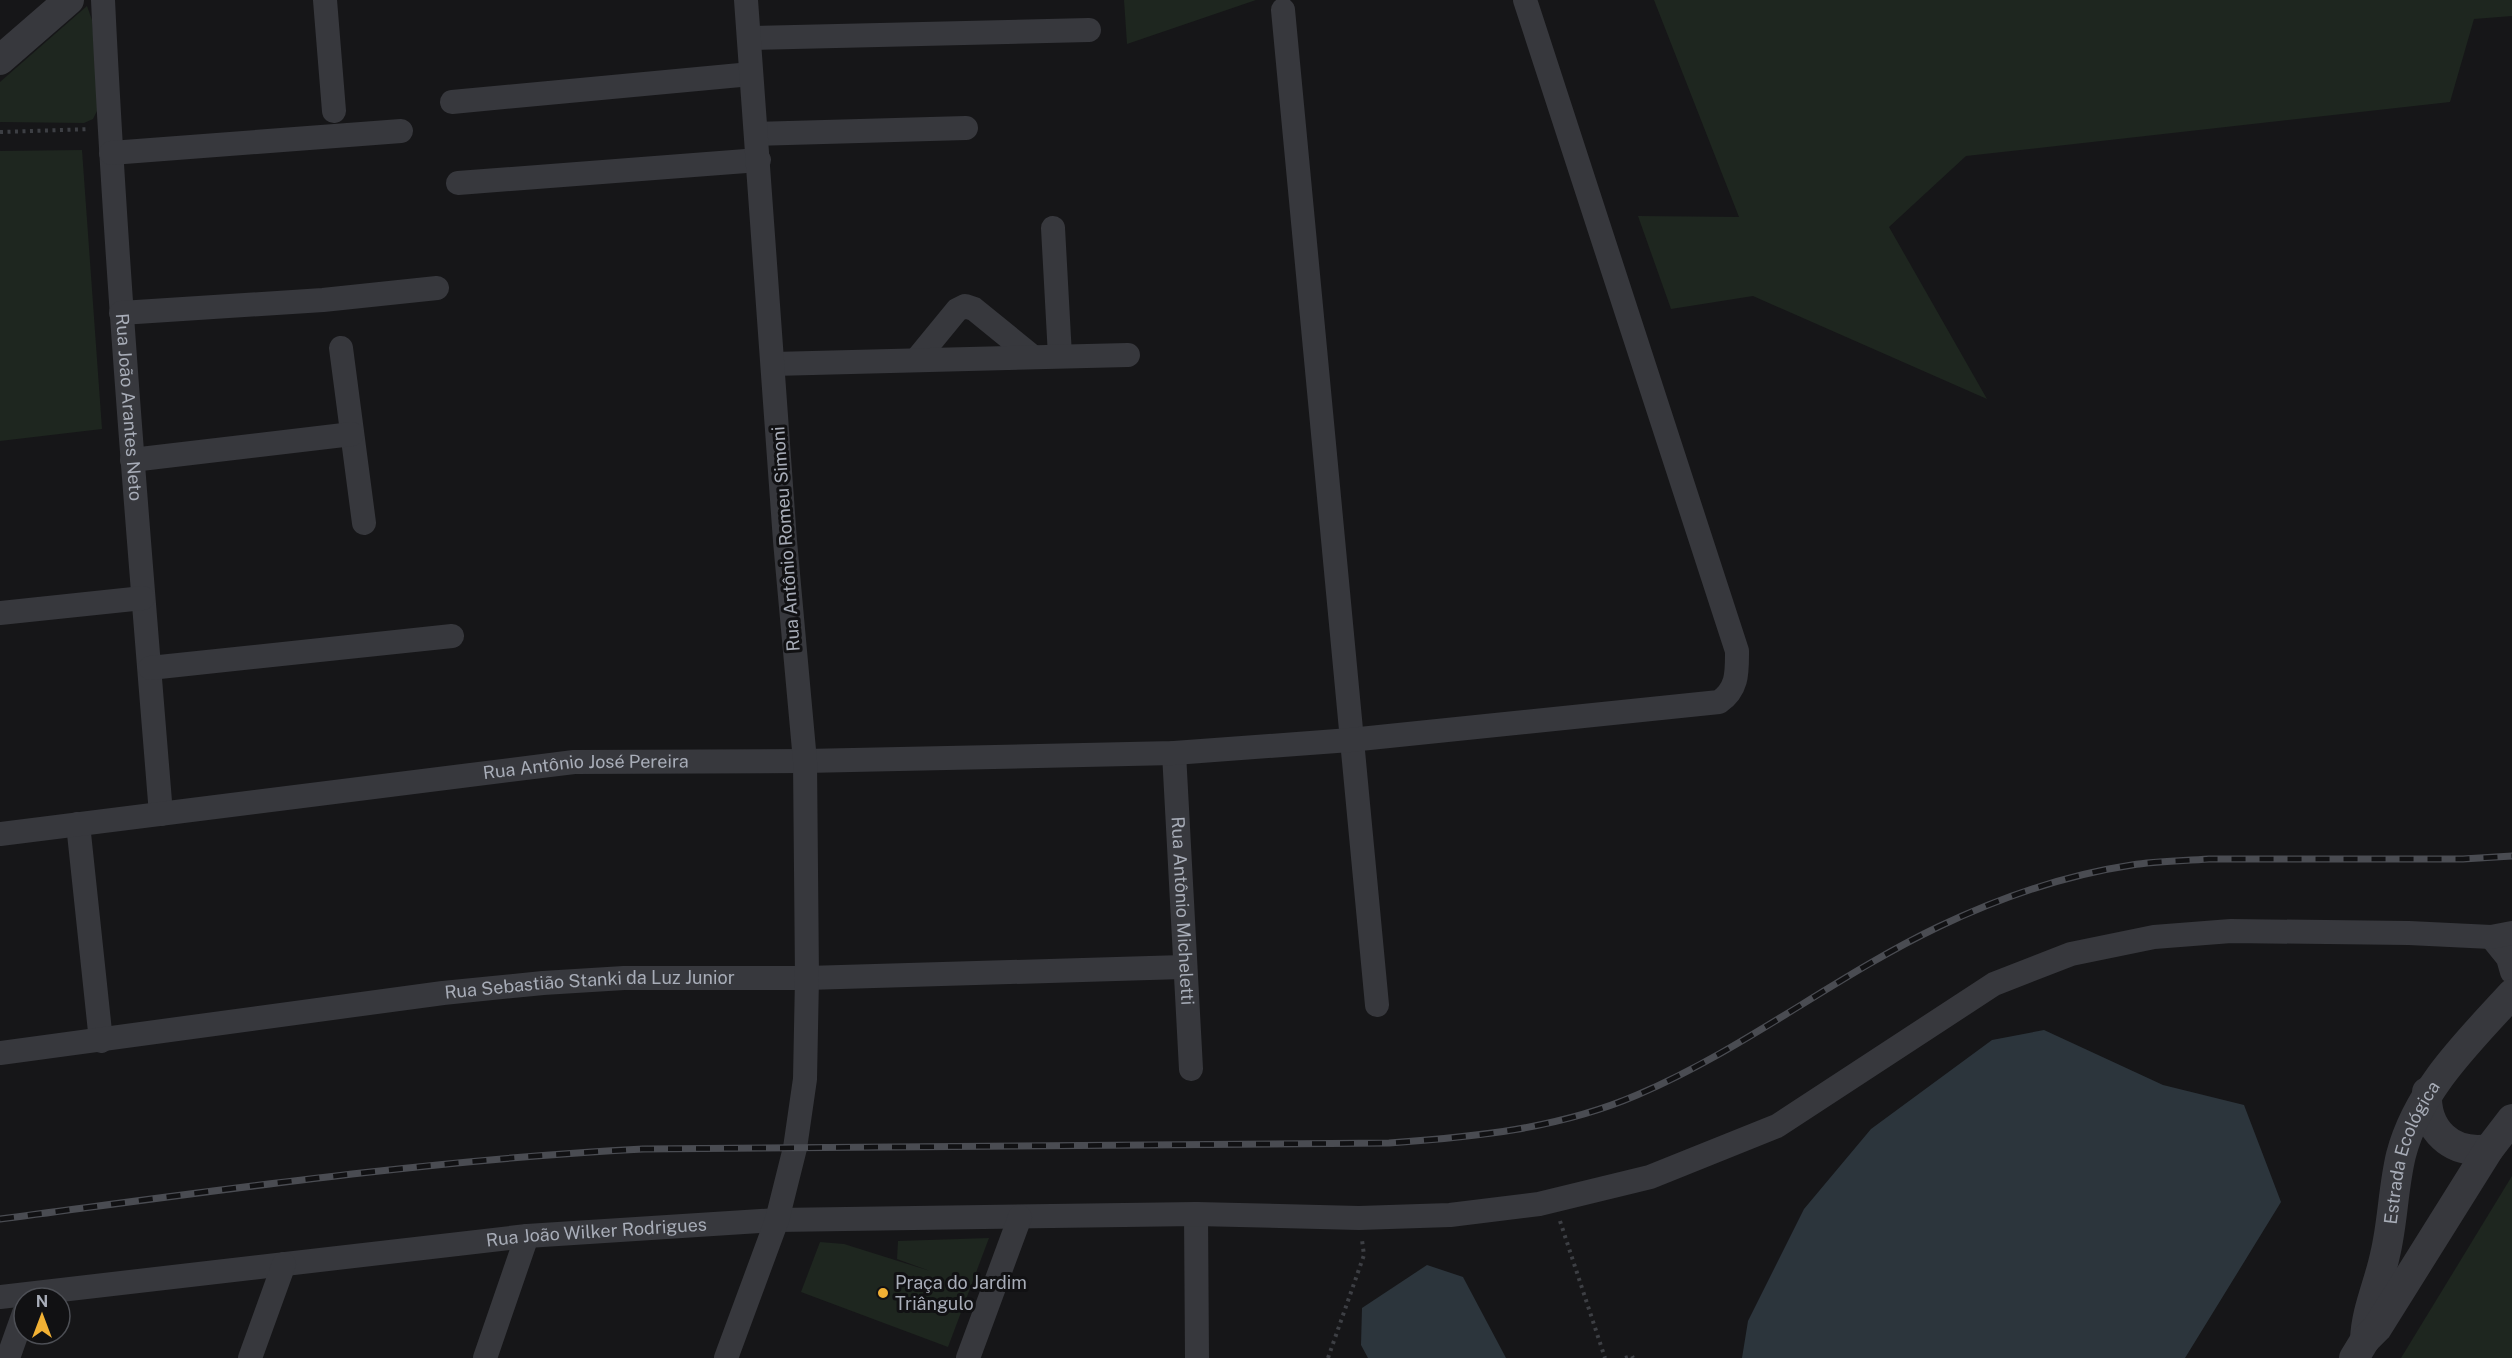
<svg xmlns="http://www.w3.org/2000/svg" width="2512" height="1358" viewBox="0 0 2512 1358" font-family="'Public Sans',sans-serif">
<style>
.green{fill:#1e261f}
.water{fill:#2c353c}
.lines{fill:none;stroke-linecap:round;stroke-linejoin:round}
.path{stroke:#3d3f44;stroke-width:4;stroke-dasharray:3 4.5;stroke-linecap:butt}
.minor{stroke:#37383d;stroke-width:24}
.tertiary{stroke:#37383d;stroke-width:30}
.rail-casing{stroke:#4a4c52;stroke-width:7}
.rail{stroke:#111113;stroke-width:4.5;stroke-dasharray:14;stroke-linecap:butt}
.poi-dot{fill:#f2b134;stroke:#111113;stroke-width:2}
.labels{text-anchor:middle;stroke-width:6;stroke-linejoin:round;paint-order:stroke}
.street-label{font-size:18px;fill:#a8adb8;stroke:#111113}
.poi-label{font-size:18px;fill:#a8adb8;stroke:#111113;text-anchor:start}
</style>
<rect width="100%" height="100%" fill="#161618"/>
<g class="green">
<path d="M1124 0H1256L1127 44Z"/>
<path d="M1654 0H2512V16L2474 19 2450 102 1966 156 1889 227 1987 399 1753 296 1671 309 1638 216 1739 217Z"/>
<path d="M87 6 92 20 99 107 93 119 84 123 0 122V82Z"/>
<path d="M82 150 102 429 0 441V151Z"/>
<path d="M2512 1176V1358H2401Z"/>
<path d="M989 1238 948 1347 801 1292 820 1242 844 1244 930 1271 897 1259 898 1241Z"/>
</g>
<g class="water">
<path d="M2044 1030 2163 1085 2244 1105 2281 1202 2185 1358H1742L1748 1321 1804 1209 1871 1129 1992 1040Z"/>
<path d="M1427 1265 1463 1277 1506 1358H1368L1361 1345 1362 1308Z"/>
</g>
<g class="lines">
<g class="path">
<path d="M0 132 90 129"/>
<path d="M1560 1221 1605 1358"/>
<path d="M1328 1358 1364 1255 1362 1240"/>
<path d="M1625 1358 1632 1356 1633 1358"/>
</g>
<g class="minor">
<path id="s1" d="M103 0C116 272 139 543 161 814"/>
<path d="M325 0 334 111"/>
<path d="M1283 10 1377 1005"/>
<path d="M749 38 1089 30"/>
<path d="M452 102 751 74"/>
<path d="M756 134 966 128"/>
<path d="M111 153 401 131"/>
<path d="M458 183 759 160"/>
<path d="M1053 228 1060 356"/>
<path d="M121 313 323 300 437 288"/>
<path d="M341 348 364 523"/>
<path d="M916 360 957 310 965 306 974 309 1033 357"/>
<path d="M773 364 1128 355"/>
<path d="M132 460 352 434"/>
<path d="M0 613 143 598"/>
<path d="M150 668 452 636"/>
<path id="s2" d="M1174 753 1191 1069"/>
<path d="M78 824 101 1041"/>
<path id="s3" d="M0 834 574 762 805 761 1174 753 1350 740 1719 702C1738 689 1737 672 1737 651L1525 0"/>
<path d="M2491 937 2508 958 2512 972"/>
<path id="s4" d="M0 1053 443 993 543 983 624 978H807L1183 967"/>
<path d="M1196 1214 1197 1358"/>
<path id="s5" d="M0 1297 527 1236 777 1220 1196 1214 1359 1218 1450 1215 1539 1204 1650 1177 1777 1126 1994 984 2071 954 2154 937 2231 931 2409 933 2491 937 2512 933"/>
<path d="M8 1358 24 1313"/>
<path d="M250 1358 284 1264"/>
<path d="M485 1358 527 1236"/>
<path d="M726 1358 777 1220 795 1148 805 1079 807 978 805 761 785 541 746 0"/>
<path d="M968 1358 1020 1217"/>
</g>
<g class="tertiary">
<path d="M0 60 69 0"/>
<path d="M2427 1092C2425 1130 2451 1155 2489 1149"/>
<path id="s6" d="M2365 1340C2366 1310 2379 1284 2385 1255 2393 1222 2393 1188 2401 1155 2418 1090 2468 1042 2512 994"/>
<path d="M2354 1358 2365 1340 2377 1328 2489 1149 2512 1119"/>
</g>
<defs>
<path id="rail" d="M0 1219C214 1191 427 1160 643 1149L1389 1143C1474 1137 1558 1129 1637 1095 1743 1050 1834 977 1938 927 1999 898 2065 875 2132 865 2157 861 2183 861 2209 859H2463L2512 856"/>
</defs>
<use href="#rail" class="rail-casing"/>
<use href="#rail" class="rail"/>
</g>
<circle class="poi-dot" cx="883" cy="1293" r="6"/>
<g class="labels">
<g class="street-label">
<text dy="6" stroke="none"><textPath href="#s1" startOffset="408">Rua João Arantes Neto</textPath></text>
<text transform="translate(786 539) rotate(-94)" y="6">Rua Antônio Romeu Simoni</text>
<text dy="6" stroke="none"><textPath href="#s3" startOffset="590">Rua Antônio José Pereira</textPath></text>
<text dy="6" stroke="none"><textPath href="#s2" startOffset="158">Rua Antônio Micheletti</textPath></text>
<text dy="6" stroke="none"><textPath href="#s4" startOffset="594">Rua Sebastião Stanki da Luz Junior</textPath></text>
<text dy="6" stroke="none"><textPath href="#s6" startOffset="194">Estrada Ecológica</textPath></text>
<text dy="6" stroke="none"><textPath href="#s5" startOffset="600">Rua João Wilker Rodrigues</textPath></text>
</g>
<g class="poi-label">
<text x="895" y="1289">Praça do Jardim<tspan x="895" dy="21">Triângulo</tspan></text>
</g>
</g>
<g transform="translate(42 1316)"><circle r="28" fill="#111113" stroke="#4d4f55" stroke-width="1.5"/>
<path d="M0-4.5L10 22L0 15L-10 22Z" fill="#f2b134"/>
<text y="-9" font-size="16" font-weight="bold" text-anchor="middle" fill="#a8adb8">N</text>
</g>
</svg>
